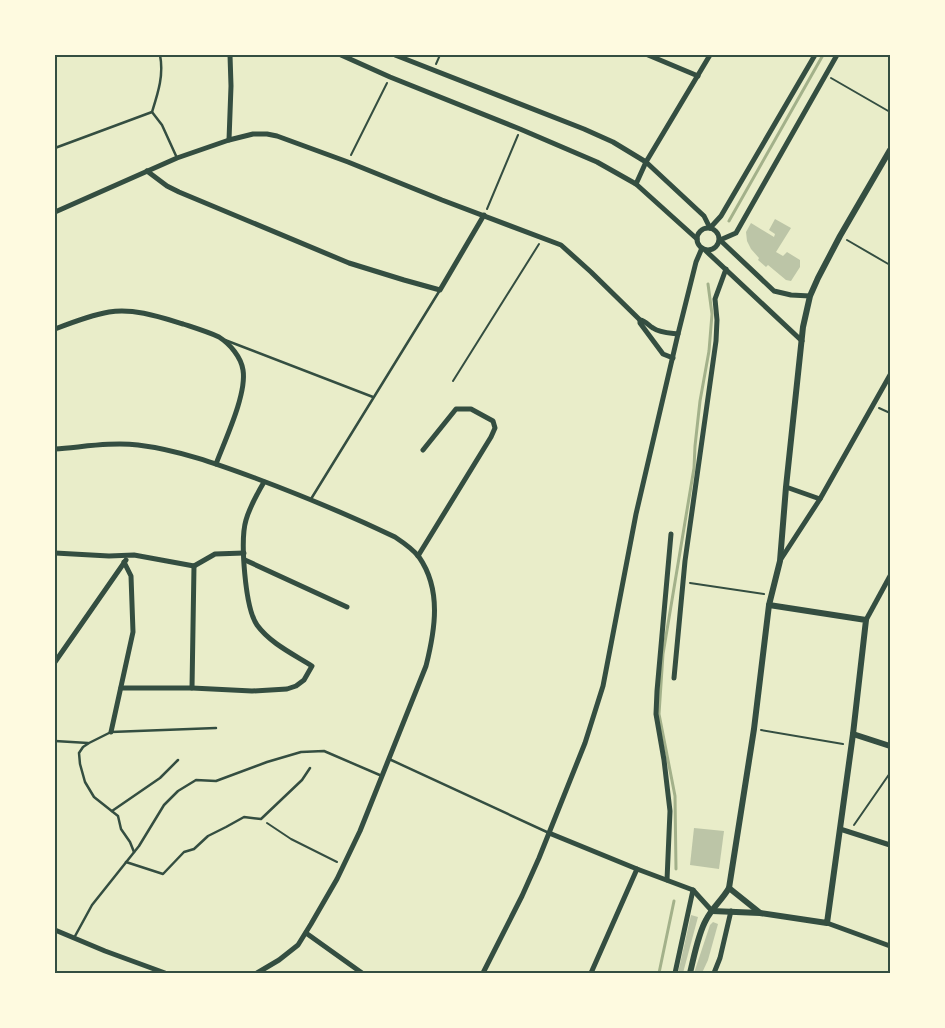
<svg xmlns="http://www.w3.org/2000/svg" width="945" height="1028" viewBox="0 0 945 1028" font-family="Manrope,sans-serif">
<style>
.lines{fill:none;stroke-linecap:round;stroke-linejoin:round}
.stream{stroke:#a3b18a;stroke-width:3}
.building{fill:#bcc5a7}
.path{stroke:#344e41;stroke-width:2}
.service{stroke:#344e41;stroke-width:2.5}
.minor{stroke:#344e41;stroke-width:5}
.tertiary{stroke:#344e41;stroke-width:6}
.neatline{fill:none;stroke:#344e41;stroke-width:2}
</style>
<rect width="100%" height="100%" fill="#e9edc9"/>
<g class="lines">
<g class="stream">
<path d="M729 221 823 55"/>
<path d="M676 869 675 796 659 714 663 654 694 468 695 446 700 401 709 351 712 314 708 284"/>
<path d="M659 973 674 901"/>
</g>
</g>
<g class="building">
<path d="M775 219 791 228 776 252 783 256 787 252 800 260V267L791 281 786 280 768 265 766 267 758 260 759 258 751 249 747 241 746 232 751 223 774 237 775 234 769 230Z"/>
<path d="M694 828 724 831 719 869 690 865Z"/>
<path d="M691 915 698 917 683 973H678Z"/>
<path d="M713 922 718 924 708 960 702 973H694L710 925Z"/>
</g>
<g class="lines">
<g class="path">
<path d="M436 64 440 55"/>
<path d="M831 78 890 112"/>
<path d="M351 155 387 83"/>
<path d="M487 209 518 135"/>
<path d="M847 240 890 265"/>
<path d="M453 381 539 244"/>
<path d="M879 408 890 413"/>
<path d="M690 583 764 594"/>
<path d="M761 730 843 744"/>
<path d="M267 823 291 839 337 862"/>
<path d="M854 825 890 773"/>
</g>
<g class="service">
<path d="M152 112 162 125 177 158"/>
<path d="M55 148 152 112C158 93 164 75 160 55"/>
<path d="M225 340 373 397"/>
<path d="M311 499 440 290"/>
<path d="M55 741 88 743"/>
<path d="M389 759 549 833"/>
<path d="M112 811 160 778 178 760"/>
<path d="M134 852 130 842 121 829 118 816 94 797 85 782 80 764 79 753 83 747 89 743 111 732 216 728"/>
<path d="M126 862 163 874 184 852 194 849 208 836 226 827 244 817 261 819 302 780 310 768"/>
<path d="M74 938 92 905 139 846 164 805 178 791 196 780 216 781 267 762 301 752 324 751 382 776"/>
</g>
<g class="minor">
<path d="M341 55 390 77 520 129 597 162 636 184 697 239"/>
<path d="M395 55 584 129 613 142 646 162 704 216 710 228 721 216 815 55"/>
<path d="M648 55 698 76"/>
<path d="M229 140 231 86 230 55"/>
<path d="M147 171 167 186 179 192 349 263 404 280 440 290 484 215"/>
<path d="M636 184 646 162 710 55"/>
<path d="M55 212 177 158 229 140 253 134H267L277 136 348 162 442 200 561 245 591 272 640 320C646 321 648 325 653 328 660 333 670 333 678 334"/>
<circle cx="708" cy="239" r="11"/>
<path d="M706 251 802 341"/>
<path d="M810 296 791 295 774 291 720 240 736 233 837 55"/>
<path d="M640 320V323L663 354 673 358"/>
<path d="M55 329C73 322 91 315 109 312 134 308 160 317 183 324 195 328 208 332 219 337 230 344 241 357 243 370 247 394 225 440 216 464"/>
<path d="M55 449C83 447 111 442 138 445 179 450 217 464 255 478 303 496 349 515 395 537 404 543 413 549 419 557 442 590 435 630 426 666L360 831 337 879 311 924 298 945 279 960 257 973"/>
<path d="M786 487 820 499"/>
<path d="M55 553 109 556 134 555 194 566 215 554 244 553"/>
<path d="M418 556 491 437 495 428 493 421 471 409H456L423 450"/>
<path d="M781 559 820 499 890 375"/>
<path d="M245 560 347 607"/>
<path d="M866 620 890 576"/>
<path d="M55 662 126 560"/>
<path d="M674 678 685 561 716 341 717 320 715 299 726 269"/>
<path d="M121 688H192L252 691 287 689 296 686 304 680 312 666C293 654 270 643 257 625 245 608 240 540 246 520 250 506 257 494 264 482"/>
<path d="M192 688 194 566"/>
<path d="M111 732 133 632 131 576 124 562"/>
<path d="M840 829 890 845"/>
<path d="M549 833 637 869 693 890 712 911"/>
<path d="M667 880 670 811 664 760 656 714 657 691 671 534"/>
<path d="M827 923 890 946"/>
<path d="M55 930 105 951 165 973"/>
<path d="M306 933 362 973"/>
<path d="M483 973 522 896 539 858 585 743 603 686 636 514 678 334 696 262 702 248"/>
<path d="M591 973 637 869"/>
<path d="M675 973 693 890"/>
<path d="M714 973 720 958 731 911"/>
</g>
<g class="tertiary">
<path d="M853 734 890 746"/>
<path d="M729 888 759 912"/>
<path d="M712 911 760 913 827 923 853 734 866 620 769 605"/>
<path d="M690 973C694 957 698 934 706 920 712 908 722 900 729 888L754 729 769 605 780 561 786 487 803 327 810 296 818 278 840 236 890 150"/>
</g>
</g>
<rect width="945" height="1028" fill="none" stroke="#fefae0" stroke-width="112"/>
<rect x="56" y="56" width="833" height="916" class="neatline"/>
</svg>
